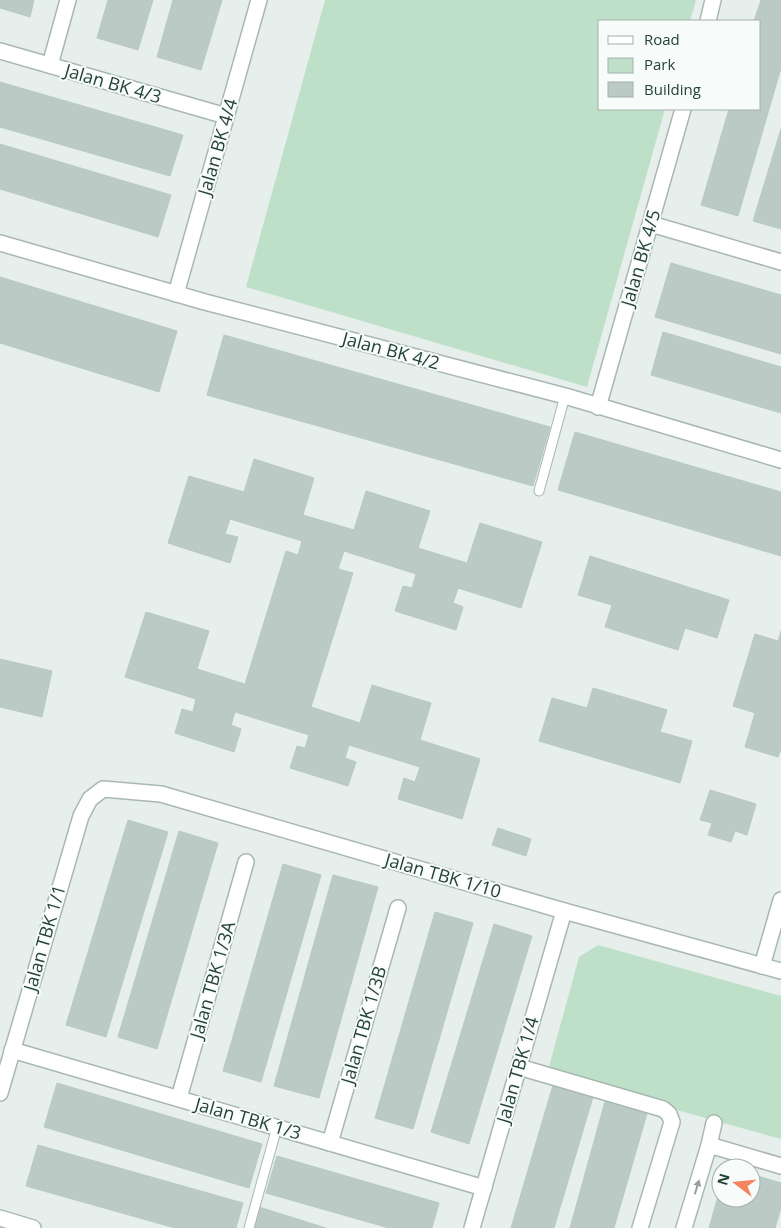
<svg xmlns="http://www.w3.org/2000/svg" width="781" height="1228" viewBox="0 0 781 1228" font-family="'Open Sans',sans-serif">
<style>
.green{fill:#bfe0c8}
.building{fill:#bbcac4;stroke:#b8c9c2}
.lines{fill:none;stroke-linecap:round;stroke-linejoin:round}
.service-casing{stroke:#a8b8b2;stroke-width:11}
.minor-casing{stroke:#a8b8b2;stroke-width:18}
.service{stroke:#fff;stroke-width:9}
.minor{stroke:#fff;stroke-width:15}
.oneway{fill:#92a09c}
.labels{text-anchor:middle;stroke-width:4;stroke-linejoin:round;paint-order:stroke}
.street-label{font-size:18px;fill:#24423a;stroke:#f7fbf9}
</style>
<rect width="100%" height="100%" fill="#e6efeb"/>
<g class="green">
<path d="M325 0H696L690 21H600V109H665L587 387 246 287Z"/>
<path d="M598 945 781 996V1139L547 1074 579 957Z"/>
</g>
<g class="building">
<path d="M0 0H34L30 17 0 8Z"/>
<path d="M108 0H153L138 50 97 38Z"/>
<path d="M173 0H222L201 70 157 57Z"/>
<path d="M761 0H781V68L738 216 701 205 729 109H760V21H754Z"/>
<path d="M0 82 183 135 170 176 0 127Z"/>
<path d="M781 129V229L753 221Z"/>
<path d="M0 144 171 195 158 237 0 189Z"/>
<path d="M671 263 781 295V354L655 317Z"/>
<path d="M0 277 177 331 159 392 0 343Z"/>
<path d="M663 332 781 367V413L651 375Z"/>
<path d="M224 335 550 427 533 486 207 395Z"/>
<path d="M575 432 781 492V556L558 490Z"/>
<path d="M254 459 314 478 303 515 354 530 366 491 430 511 418 548 467 563 480 523 542 542 521 608 458 588 453 603 463 607 456 630 395 611 403 586 412 588 416 574 344 551 338 569 353 573 311 707 360 723 372 685 431 703 420 740 480 759 462 819 398 799 404 778 415 782 420 767 349 745 345 758 356 762 348 786 290 768 297 746 305 748 309 735 235 712 231 725 241 729 234 752 175 733 182 709 193 712 196 699 125 677 146 612 209 631 197 669 245 684 286 551 298 555 302 541 230 519 225 534 238 537 230 563 168 543 189 476 244 492Z"/>
<path d="M590 556 729 600 717 638 685 628 678 650 605 627 612 605 578 595Z"/>
<path d="M781 631V749L778 757 745 747 755 713 733 706 755 634 778 641Z"/>
<path d="M0 659 52 671 42 717 0 707Z"/>
<path d="M593 688 667 710 660 732 692 741 680 783 539 741 552 698 587 708Z"/>
<path d="M710 790 756 804 747 835 735 831 731 842 708 835 712 823 700 820Z"/>
<path d="M128 820 168 832 106 1037 66 1025Z"/>
<path d="M498 828 531 839 526 856 492 845Z"/>
<path d="M179 831 218 843 157 1049 118 1037Z"/>
<path d="M283 864 321 875 261 1082 223 1071Z"/>
<path d="M333 875 378 887 319 1098 274 1086Z"/>
<path d="M435 912 473 923 413 1129 375 1118Z"/>
<path d="M494 924 532 936 469 1144 431 1132Z"/>
<path d="M57 1083 262 1144 249 1188 44 1127Z"/>
<path d="M553 1085 593 1097 554 1228H511Z"/>
<path d="M606 1098 648 1110 614 1228H570Z"/>
<path d="M38 1145 243 1203 236 1228H175L26 1186Z"/>
<path d="M277 1156 439 1203 432 1228H389L266 1193Z"/>
<path d="M751 1174 781 1183V1208L775 1228H709L721 1186V1198H751Z"/>
<path d="M259 1207 326 1228H252Z"/>
</g>
<g class="lines">
<defs>
<g id="service">
<path d="M539 491 565 396"/>
<path d="M249 1228 277 1127"/>
</g>
<g id="minor">
<path d="M708 21 713 0"/>
<path d="M0 51 226 116"/>
<path d="M50 65 68 0"/>
<path d="M651 224 781 262"/>
<path d="M0 243 205 302 565 396 781 460"/>
<path d="M176 294 259 0"/>
<path d="M598 407 683 109"/>
<path d="M762 966 781 900"/>
<path d="M12 1050 484 1188"/>
<path d="M519 1067 663 1109 669 1114 672 1122 640 1228"/>
<path d="M0 1093 81 816 90 799 103 789 161 794 564 911 781 971"/>
<path d="M179 1098 246 862"/>
<path d="M330 1143 398 908"/>
<path d="M709 1145 781 1166"/>
<path d="M0 1218 33 1228"/>
<path d="M472 1228 564 911"/>
<path d="M684 1228 709 1145 714 1123"/>
</g>
</defs>
<use href="#service" class="service-casing"/>
<use href="#minor" class="minor-casing"/>
<use href="#service" class="service"/>
<use href="#minor" class="minor"/>
</g>
<defs><path id="oneway-solid" d="M-6-.8H1V-3.2L6.5 0L1 3.2V.8H-6Z" transform="scale(1.25)"/></defs>
<use class="oneway" href="#oneway-solid" transform="translate(697 1187) rotate(-73)"/>
<g class="labels">
<g class="street-label">
<text transform="translate(113 84) rotate(16)" y="6">Jalan BK 4/3</text>
<text transform="translate(218 147) rotate(-74)" y="6">Jalan BK 4/4</text>
<text transform="translate(641 258) rotate(-74)" y="6">Jalan BK 4/5</text>
<text transform="translate(391 351) rotate(15)" y="6">Jalan BK 4/2</text>
<text transform="translate(443 876) rotate(16)" y="6">Jalan TBK 1/10</text>
<text transform="translate(45 938) rotate(-74)" y="6">Jalan TBK 1/1</text>
<text transform="translate(213 980) rotate(-74)" y="6">Jalan TBK 1/3A</text>
<text transform="translate(364 1025) rotate(-74)" y="6">Jalan TBK 1/3B</text>
<text transform="translate(518 1070) rotate(-74)" y="6">Jalan TBK 1/4</text>
<text transform="translate(248 1119) rotate(16)" y="6">Jalan TBK 1/3</text>
</g>
</g>
<rect x="598" y="20" width="162" height="90" fill="#f7fbf9" stroke="#a3b1ad"/>
<rect x="608" y="36" width="25" height="8" fill="#ffffff" stroke="#a3b1ad"/>
<text x="644" y="45" font-size="15" fill="#24423a">Road</text>
<rect x="608" y="58" width="25" height="15" fill="#bfe0c8" stroke="#a3b1ad"/>
<text x="644" y="70" font-size="15" fill="#24423a">Park</text>
<rect x="608" y="82" width="25" height="15" fill="#bbcac4" stroke="#a3b1ad"/>
<text x="644" y="95" font-size="15" fill="#24423a">Building</text>
<g transform="translate(736 1183) rotate(286)"><circle r="24" fill="#f7fbf9" stroke="#a3b1ad"/>
<path d="M0-4L9 19L0 12L-9 19Z" fill="#f4845f"/>
<text y="-8" font-size="14" font-weight="bold" text-anchor="middle" fill="#24423a">N</text>
</g>
</svg>
